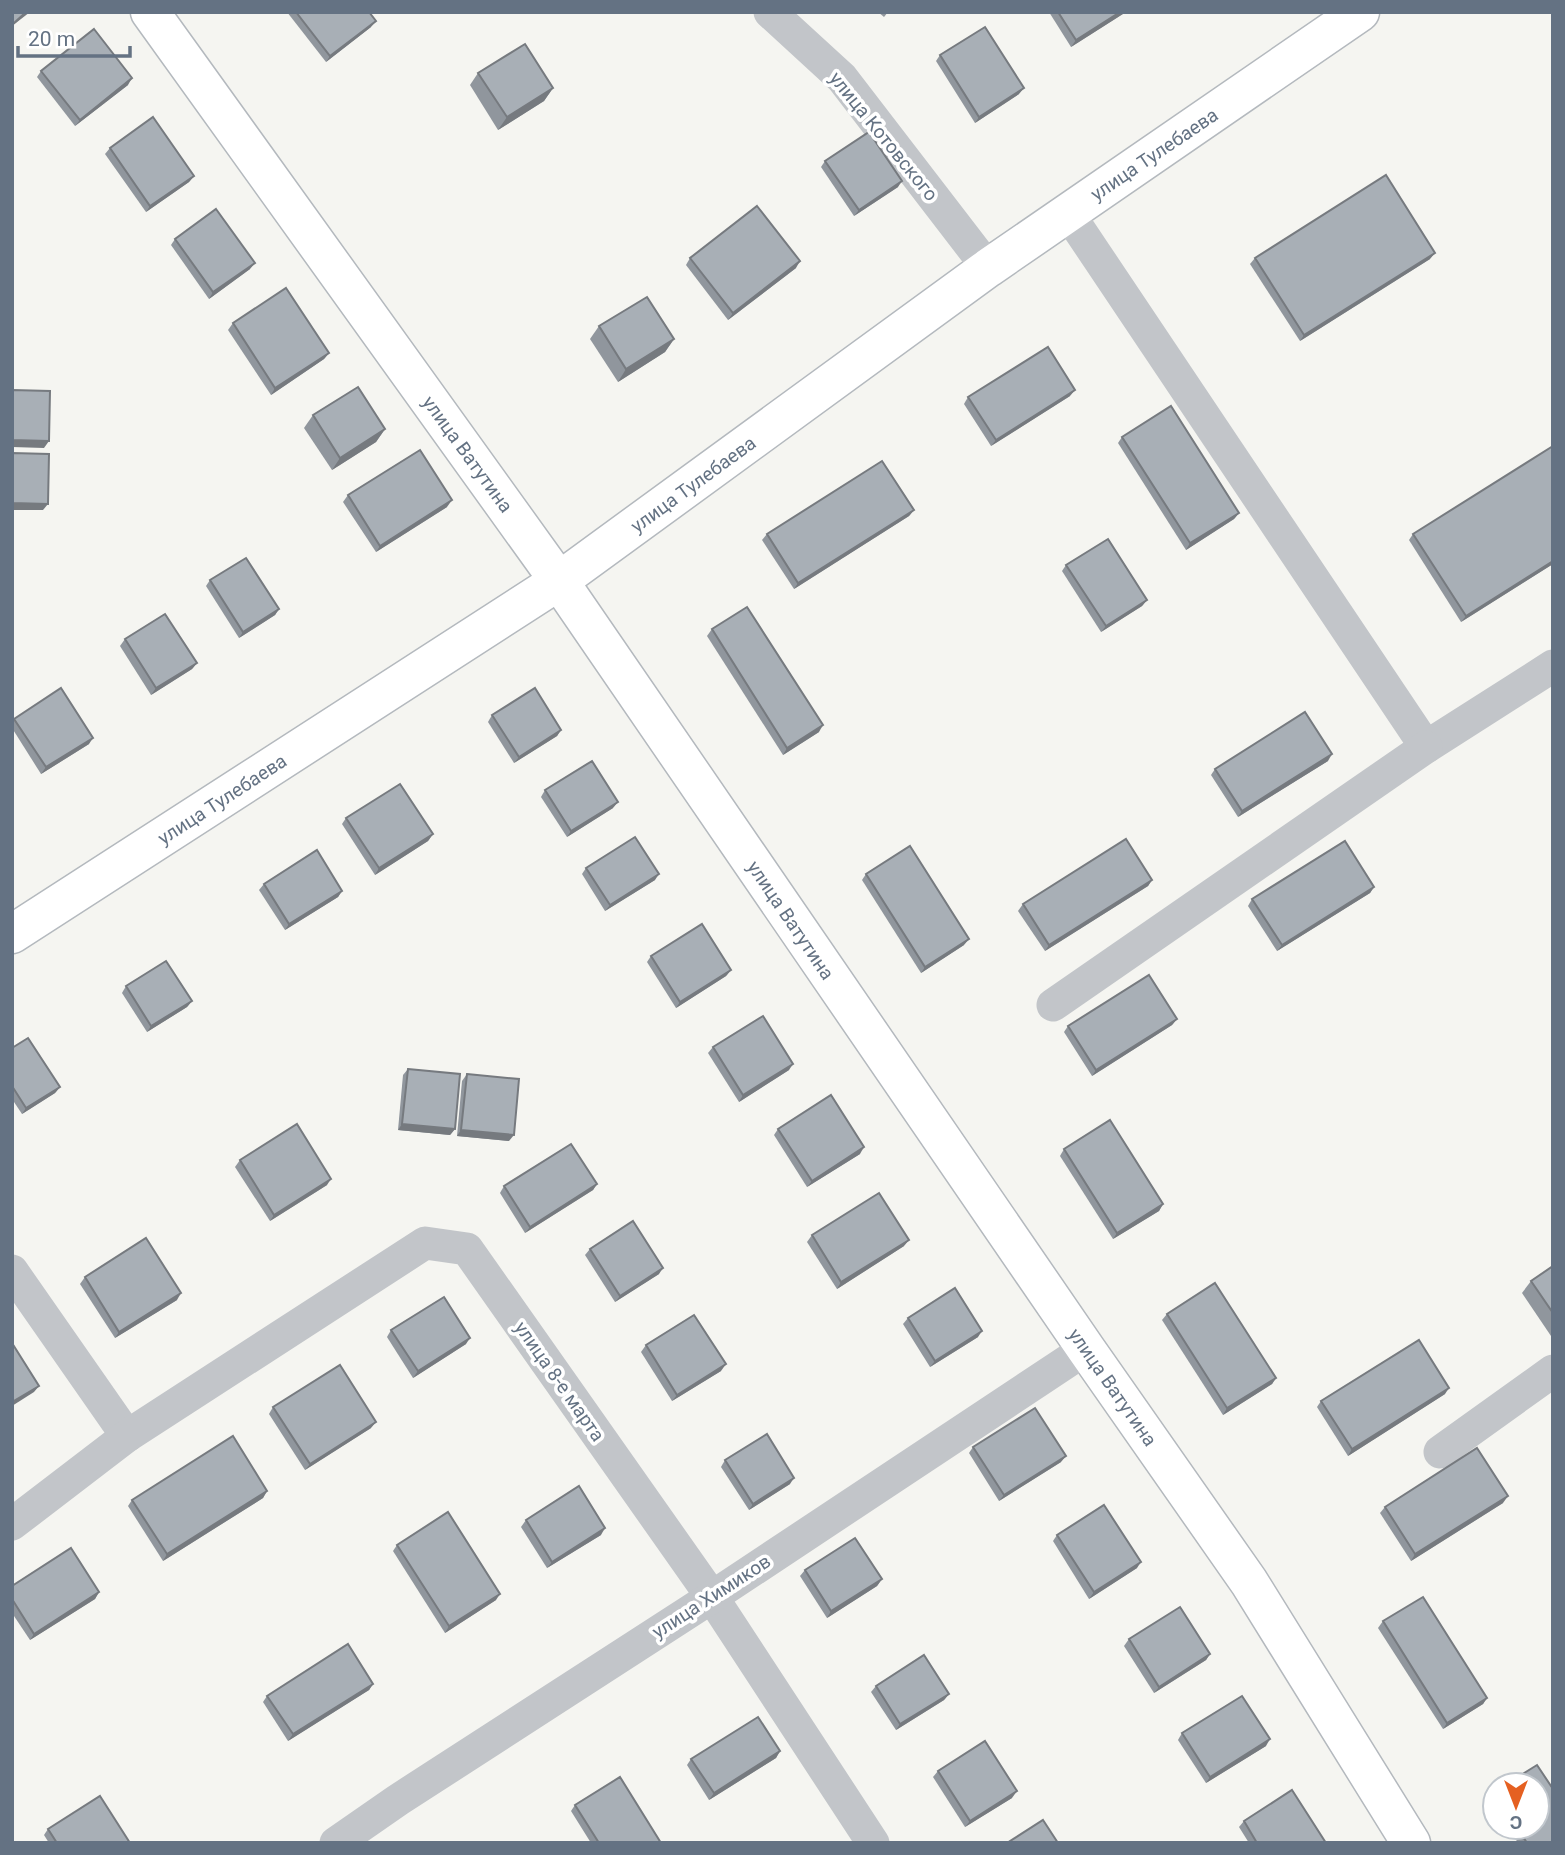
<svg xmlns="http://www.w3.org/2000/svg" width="1565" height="1855" viewBox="0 0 1565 1855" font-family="Roboto,sans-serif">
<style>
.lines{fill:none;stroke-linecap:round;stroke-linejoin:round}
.secondary-casing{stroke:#b4b9be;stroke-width:41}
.street{stroke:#c2c5c9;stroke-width:33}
.secondary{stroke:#fff;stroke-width:38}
.wall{fill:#90969d}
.shaded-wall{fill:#767a7f}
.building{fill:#a8afb6;stroke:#767a7f;stroke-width:2}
.labels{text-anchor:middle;stroke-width:7;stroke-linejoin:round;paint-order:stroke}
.street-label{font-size:19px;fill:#647283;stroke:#fff}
</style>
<rect width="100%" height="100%" fill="#f5f5f1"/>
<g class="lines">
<defs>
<g id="secondary">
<path d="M150 12 559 581 1086 1349 1249 1582 1411 1843"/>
<path d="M12 934 559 581 988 268 1360 12"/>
</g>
</defs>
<use href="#secondary" class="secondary-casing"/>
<g class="street">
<path d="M770 12 842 78 988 268"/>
<path d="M1068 213 1426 747 1553 666"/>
<path d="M1053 1005 1426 747"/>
<path d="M12 1271 127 1436"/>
<path d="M1440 1452 1553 1371"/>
<path d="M12 1524 127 1436 425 1243 467 1249 712 1597 873 1843"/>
<path d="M336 1843 398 1800 712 1597 1086 1349"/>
</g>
<use href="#secondary" class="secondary"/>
</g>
<g class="wall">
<path d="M287 12H369L371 27 326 62Z"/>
<path d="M878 12H888L884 17Z"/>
<path d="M1049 12H1126L1071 47Z"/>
<path d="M940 55 1019 94 975 123 936 61Z"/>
<path d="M41 71 128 85 75 126 37 77Z"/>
<path d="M478 73 553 88 544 101 498 130 470 85Z"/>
<path d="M110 148 194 176 189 182 146 212 105 154Z"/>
<path d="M825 161 898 187 854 216 821 167Z"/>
<path d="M175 239 250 269 209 299 171 245Z"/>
<path d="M690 258 796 268 728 320 686 265Z"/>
<path d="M1255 258 1430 259 1300 341 1250 264Z"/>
<path d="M233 323 329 353 324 359 271 395 228 330Z"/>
<path d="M599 326 674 339 665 352 618 382 590 339Z"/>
<path d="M1070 396 991 446 964 404 968 397Z"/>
<path d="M313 415 385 429 376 442 332 470 304 428Z"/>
<path d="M1122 437 1239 513 1234 519 1186 550 1118 443Z"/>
<path d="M1553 446V564L1461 622 1409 540 1413 534Z"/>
<path d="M348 495 447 507 376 552 343 502Z"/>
<path d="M914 510 909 516 794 589 762 540 767 534Z"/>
<path d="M1066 565 1147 600 1142 606 1101 632 1062 571Z"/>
<path d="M210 580 279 609 275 615 239 638 206 586Z"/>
<path d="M712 629 819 732 783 755 707 636Z"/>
<path d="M125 639 197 663 192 669 151 695 120 646Z"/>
<path d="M492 715 561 730 557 736 514 763 488 722Z"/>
<path d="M14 719 89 744 41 774 12 728V722Z"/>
<path d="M1328 761 1238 817 1211 775 1215 769Z"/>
<path d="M545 790 613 808 567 837 541 797Z"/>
<path d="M346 818 433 834 428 841 375 875 342 824Z"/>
<path d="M586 868 655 880 605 911 582 874Z"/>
<path d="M866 874 964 945 921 973 862 880Z"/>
<path d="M1152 880 1148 886 1045 951 1018 911 1023 904Z"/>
<path d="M264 884 342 891 338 897 285 930 259 890Z"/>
<path d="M1374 887 1370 893 1277 951 1248 906 1252 899Z"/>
<path d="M651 956 731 970 726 976 676 1008 647 962Z"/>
<path d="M126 986 192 1001 187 1007 147 1032 122 993Z"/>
<path d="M1177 1019 1172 1025 1092 1076 1064 1032 1068 1026Z"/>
<path d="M713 1047 789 1070 739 1102 708 1053Z"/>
<path d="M12 1048 60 1087 55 1093 22 1114 12 1099Z"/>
<path d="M408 1069 455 1129 450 1135 398 1130 403 1075Z"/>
<path d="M467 1074 509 1141 457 1136 462 1081Z"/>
<path d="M778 1129 860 1154 807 1187 774 1135Z"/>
<path d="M1064 1149 1163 1204 1159 1211 1113 1239 1060 1156Z"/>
<path d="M240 1160 327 1185 270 1221 235 1167Z"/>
<path d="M597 1184 593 1190 525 1233 500 1193 504 1186Z"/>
<path d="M812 1235 904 1246 837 1289 807 1242Z"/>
<path d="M590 1249 659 1274 615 1302 585 1255Z"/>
<path d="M1553 1266V1335L1551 1336 1522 1293 1531 1281Z"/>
<path d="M85 1277 177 1300 115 1338 80 1284Z"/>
<path d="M1167 1314 1276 1378 1272 1384 1223 1415 1162 1320Z"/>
<path d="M908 1318 978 1337 930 1367 903 1324Z"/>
<path d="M391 1330 466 1344 413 1378 387 1337Z"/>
<path d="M646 1345 721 1371 672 1401 641 1352Z"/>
<path d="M1445 1394 1348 1456 1317 1407 1321 1401Z"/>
<path d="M273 1407 371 1428 305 1470 269 1414Z"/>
<path d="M973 1447 1061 1462 999 1501 969 1453Z"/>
<path d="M725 1460 790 1484 749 1510 721 1467Z"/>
<path d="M267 1491 263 1498 163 1561 128 1506 132 1500Z"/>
<path d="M1503 1503 1411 1561 1380 1513 1385 1507Z"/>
<path d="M526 1520 601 1535 547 1568 521 1527Z"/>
<path d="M1057 1535 1137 1568 1089 1599 1053 1541Z"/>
<path d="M397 1545 496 1600 445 1633 393 1551Z"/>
<path d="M805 1570 882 1579 877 1586 827 1618 800 1576Z"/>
<path d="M12 1586 99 1592 95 1599 30 1640 12 1613Z"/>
<path d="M1383 1621 1487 1698 1483 1704 1443 1729 1378 1628Z"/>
<path d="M1129 1639 1210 1654 1206 1660 1154 1693 1124 1646Z"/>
<path d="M373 1684 369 1690 288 1741 263 1702 267 1696Z"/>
<path d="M876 1686 949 1694 944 1700 896 1730 871 1692Z"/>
<path d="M1182 1733 1266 1746 1206 1783 1178 1740Z"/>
<path d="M780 1751 776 1758 709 1800 687 1765 691 1759Z"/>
<path d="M938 1771 1012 1798 965 1827 933 1777Z"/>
<path d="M1495 1791V1806L1490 1798Z"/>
<path d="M575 1805 661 1843H591L571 1811Z"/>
<path d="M1244 1821 1326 1843H1249L1239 1827Z"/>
<path d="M1508 1827H1537L1553 1843H1518Z"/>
<path d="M48 1829 130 1843H49L44 1835Z"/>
</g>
<g class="shaded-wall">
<path d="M26 12H30L12 26 14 23Z"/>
<path d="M1120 12H1126L1071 47 1076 40Z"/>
<path d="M376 21 371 27 326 62 330 56Z"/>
<path d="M132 78 128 85 75 126 80 120Z"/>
<path d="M553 88 544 101 498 130 507 117Z"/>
<path d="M1024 88 1019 94 975 123 979 117Z"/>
<path d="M194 176 189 182 146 212 150 206Z"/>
<path d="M902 181 898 187 854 216 859 210Z"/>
<path d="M1435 253 1430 259 1300 341 1304 335Z"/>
<path d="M800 261 796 268 728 320 733 313Z"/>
<path d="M255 263 250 269 209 299 213 292Z"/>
<path d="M674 339 665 352 618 382 626 369Z"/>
<path d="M329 353 324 359 271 395 275 388Z"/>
<path d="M1075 390 1070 396 991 446 996 440Z"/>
<path d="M385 429 376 442 332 470 340 458Z"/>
<path d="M12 440 49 441 44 448 12 447Z"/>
<path d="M452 500 447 507 376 552 380 546Z"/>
<path d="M12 503 48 504 43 510H12Z"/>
<path d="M914 510 909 516 794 589 798 583Z"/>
<path d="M1239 513 1234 519 1186 550 1190 543Z"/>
<path d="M1553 561V564L1461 622 1466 616Z"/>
<path d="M1147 600 1142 606 1101 632 1106 626Z"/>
<path d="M279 609 275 615 239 638 243 632Z"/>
<path d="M197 663 192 669 151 695 156 688Z"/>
<path d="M823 725 819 732 783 755 787 748Z"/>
<path d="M561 730 557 736 514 763 519 757Z"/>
<path d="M93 738 89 744 41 774 46 767Z"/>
<path d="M1332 754 1328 761 1238 817 1242 811Z"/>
<path d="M618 802 613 808 567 837 571 831Z"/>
<path d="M433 834 428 841 375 875 379 868Z"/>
<path d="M659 874 655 880 605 911 610 905Z"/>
<path d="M1152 880 1148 886 1045 951 1049 945Z"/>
<path d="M1374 887 1370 893 1277 951 1282 945Z"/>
<path d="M342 891 338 897 285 930 289 924Z"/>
<path d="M969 939 964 945 921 973 925 967Z"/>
<path d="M731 970 726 976 676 1008 680 1002Z"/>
<path d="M192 1001 187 1007 147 1032 151 1026Z"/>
<path d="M1177 1019 1172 1025 1092 1076 1096 1070Z"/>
<path d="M793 1064 789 1070 739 1102 743 1095Z"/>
<path d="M60 1087 55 1093 22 1114 26 1108Z"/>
<path d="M402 1124 455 1129 450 1135 398 1130Z"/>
<path d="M461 1130 514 1135 509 1141 457 1136Z"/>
<path d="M864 1147 860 1154 807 1187 812 1181Z"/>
<path d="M331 1179 327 1185 270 1221 274 1215Z"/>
<path d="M597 1184 593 1190 525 1233 530 1227Z"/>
<path d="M1163 1204 1159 1211 1113 1239 1117 1233Z"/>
<path d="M909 1240 904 1246 837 1289 841 1282Z"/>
<path d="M663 1268 659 1274 615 1302 620 1296Z"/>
<path d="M181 1293 177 1300 115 1338 119 1332Z"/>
<path d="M982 1331 978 1337 930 1367 935 1361Z"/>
<path d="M470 1338 466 1344 413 1378 418 1371Z"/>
<path d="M726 1364 721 1371 672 1401 677 1395Z"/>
<path d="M1276 1378 1272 1384 1223 1415 1227 1408Z"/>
<path d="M39 1386 34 1392 12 1406V1402Z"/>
<path d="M1449 1388 1445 1394 1348 1456 1352 1449Z"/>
<path d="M376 1422 371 1428 305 1470 310 1464Z"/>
<path d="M1066 1456 1061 1462 999 1501 1004 1495Z"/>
<path d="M794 1478 790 1484 749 1510 753 1504Z"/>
<path d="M267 1491 263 1498 163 1561 167 1554Z"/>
<path d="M1508 1496 1503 1503 1411 1561 1415 1554Z"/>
<path d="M605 1528 601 1535 547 1568 552 1562Z"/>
<path d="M1141 1562 1137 1568 1089 1599 1094 1592Z"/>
<path d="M882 1579 877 1586 827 1618 831 1611Z"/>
<path d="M99 1592 95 1599 30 1640 34 1634Z"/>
<path d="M500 1594 496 1600 445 1633 449 1626Z"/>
<path d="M1210 1654 1206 1660 1154 1693 1159 1687Z"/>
<path d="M373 1684 369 1690 288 1741 293 1734Z"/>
<path d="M949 1694 944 1700 896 1730 900 1724Z"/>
<path d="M1487 1698 1483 1704 1443 1729 1447 1723Z"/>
<path d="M1270 1739 1266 1746 1206 1783 1210 1777Z"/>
<path d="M780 1751 776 1758 709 1800 714 1793Z"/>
<path d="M1017 1791 1012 1798 965 1827 970 1821Z"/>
</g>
<g class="building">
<path d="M12 12H26L14 23 12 21Z"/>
<path d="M296 12H369L376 21 330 56Z"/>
<path d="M1058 12H1120L1076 40Z"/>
<path d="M985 27 1024 88 979 117 940 55Z"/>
<path d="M94 29 132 78 80 120 41 71Z"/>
<path d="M525 44 553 88 507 117 478 73Z"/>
<path d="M153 117 194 176 150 206 110 148Z"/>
<path d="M869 132 902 181 859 210 825 161Z"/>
<path d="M1386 175 1435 253 1304 335 1255 258Z"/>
<path d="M757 206 800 261 733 313 690 258Z"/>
<path d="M216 209 255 263 213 292 175 239Z"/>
<path d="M286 288 329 353 275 388 233 323Z"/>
<path d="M647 297 674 339 626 369 599 326Z"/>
<path d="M1048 347 1075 390 996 440 968 397Z"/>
<path d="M358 387 385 429 340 458 313 415Z"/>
<path d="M12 390 50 391 49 441 12 440Z"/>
<path d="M1171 406 1239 513 1190 543 1122 437Z"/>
<path d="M1553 446V561L1466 616 1413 534Z"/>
<path d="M420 450 452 500 380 546 348 495Z"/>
<path d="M12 453 49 454 48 504 12 503Z"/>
<path d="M882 461 914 510 798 583 767 534Z"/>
<path d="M1108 539 1147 600 1106 626 1066 565Z"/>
<path d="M246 558 279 609 243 632 210 580Z"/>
<path d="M747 607 823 725 787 748 712 629Z"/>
<path d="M165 614 197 663 156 688 125 639Z"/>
<path d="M61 688 93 738 46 767 14 719Z"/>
<path d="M535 688 561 730 519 757 492 715Z"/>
<path d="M1305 712 1332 754 1242 811 1215 769Z"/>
<path d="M592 761 618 802 571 831 545 790Z"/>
<path d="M400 784 433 834 379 868 346 818Z"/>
<path d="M635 837 659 874 610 905 586 868Z"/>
<path d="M1126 839 1152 880 1049 945 1023 904Z"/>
<path d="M1345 841 1374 887 1282 945 1252 899Z"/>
<path d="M910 846 969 939 925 967 866 874Z"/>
<path d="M317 850 342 891 289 924 264 884Z"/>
<path d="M702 924 731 970 680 1002 651 956Z"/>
<path d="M166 961 192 1001 151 1026 126 986Z"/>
<path d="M1149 975 1177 1019 1096 1070 1068 1026Z"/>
<path d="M763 1016 793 1064 743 1095 713 1047Z"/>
<path d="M28 1038 60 1087 26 1108 12 1086V1048Z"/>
<path d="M408 1069 460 1074 455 1129 402 1124Z"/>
<path d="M467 1074 519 1079 514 1135 461 1130Z"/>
<path d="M831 1095 864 1147 812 1181 778 1129Z"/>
<path d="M1110 1120 1163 1204 1117 1233 1064 1149Z"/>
<path d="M297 1124 331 1179 274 1215 240 1160Z"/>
<path d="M571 1144 597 1184 530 1227 504 1186Z"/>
<path d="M879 1193 909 1240 841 1282 812 1235Z"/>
<path d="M633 1221 663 1268 620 1296 590 1249Z"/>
<path d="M146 1238 181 1293 119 1332 85 1277Z"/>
<path d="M1553 1266V1313L1531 1281Z"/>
<path d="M1215 1283 1276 1378 1227 1408 1167 1314Z"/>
<path d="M955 1288 982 1331 935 1361 908 1318Z"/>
<path d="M444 1297 470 1338 418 1371 391 1330Z"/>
<path d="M694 1315 726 1364 677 1395 646 1345Z"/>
<path d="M1419 1340 1449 1388 1352 1449 1321 1401Z"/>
<path d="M12 1343 39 1386 12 1402Z"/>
<path d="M340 1365 376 1422 310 1464 273 1407Z"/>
<path d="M1035 1408 1066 1456 1004 1495 973 1447Z"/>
<path d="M767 1434 794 1478 753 1504 725 1460Z"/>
<path d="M233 1436 267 1491 167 1554 132 1500Z"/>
<path d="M1477 1448 1508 1496 1415 1554 1385 1507Z"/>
<path d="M579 1486 605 1528 552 1562 526 1520Z"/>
<path d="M1104 1505 1141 1562 1094 1592 1057 1535Z"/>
<path d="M448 1512 500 1594 449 1626 397 1545Z"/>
<path d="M855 1538 882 1579 831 1611 805 1570Z"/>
<path d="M71 1548 99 1592 34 1634 12 1599V1586Z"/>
<path d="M1423 1597 1487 1698 1447 1723 1383 1621Z"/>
<path d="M1180 1607 1210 1654 1159 1687 1129 1639Z"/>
<path d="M348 1644 373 1684 293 1734 267 1696Z"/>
<path d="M924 1655 949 1694 900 1724 876 1686Z"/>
<path d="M1242 1696 1270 1739 1210 1777 1182 1733Z"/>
<path d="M758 1717 780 1751 714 1793 691 1759Z"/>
<path d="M985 1741 1017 1791 970 1821 938 1771Z"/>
<path d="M1537 1765 1553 1789V1843H1527L1517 1827H1537V1785H1505Z"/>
<path d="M620 1777 661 1843H599L575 1805Z"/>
<path d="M1292 1790 1326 1843H1257L1244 1821Z"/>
<path d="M100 1796 130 1843H57L48 1829Z"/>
<path d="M1043 1820 1058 1843H1007Z"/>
</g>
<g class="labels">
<g class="street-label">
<text transform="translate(884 136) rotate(51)" y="7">улица Котовского</text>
<text transform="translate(1154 154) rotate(-34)" y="7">улица Тулебаева</text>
<text transform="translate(468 454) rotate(54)" y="7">улица Ватутина</text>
<text transform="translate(693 484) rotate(-36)" y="7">улица Тулебаева</text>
<text transform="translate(222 799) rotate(-33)" y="7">улица Тулебаева</text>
<text transform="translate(791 920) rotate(56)" y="7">улица Ватутина</text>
<text transform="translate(560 1381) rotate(55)" y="7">улица 8-е марта</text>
<text transform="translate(1113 1387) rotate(55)" y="7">улица Ватутина</text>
<text transform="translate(711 1596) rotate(-33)" y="7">улица Химиков</text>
</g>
</g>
<rect width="1565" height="1855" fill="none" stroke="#647283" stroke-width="28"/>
<g transform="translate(1516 1806) rotate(180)"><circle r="33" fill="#ffffff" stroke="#c1c7cd" stroke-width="2"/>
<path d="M0-5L12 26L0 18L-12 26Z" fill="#e56021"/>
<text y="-10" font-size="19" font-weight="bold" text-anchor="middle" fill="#647283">С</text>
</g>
<path d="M18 46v10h112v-10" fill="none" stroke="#647283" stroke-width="3.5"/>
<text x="28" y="46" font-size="21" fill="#647283" stroke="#ffffff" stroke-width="5" paint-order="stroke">20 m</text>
</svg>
